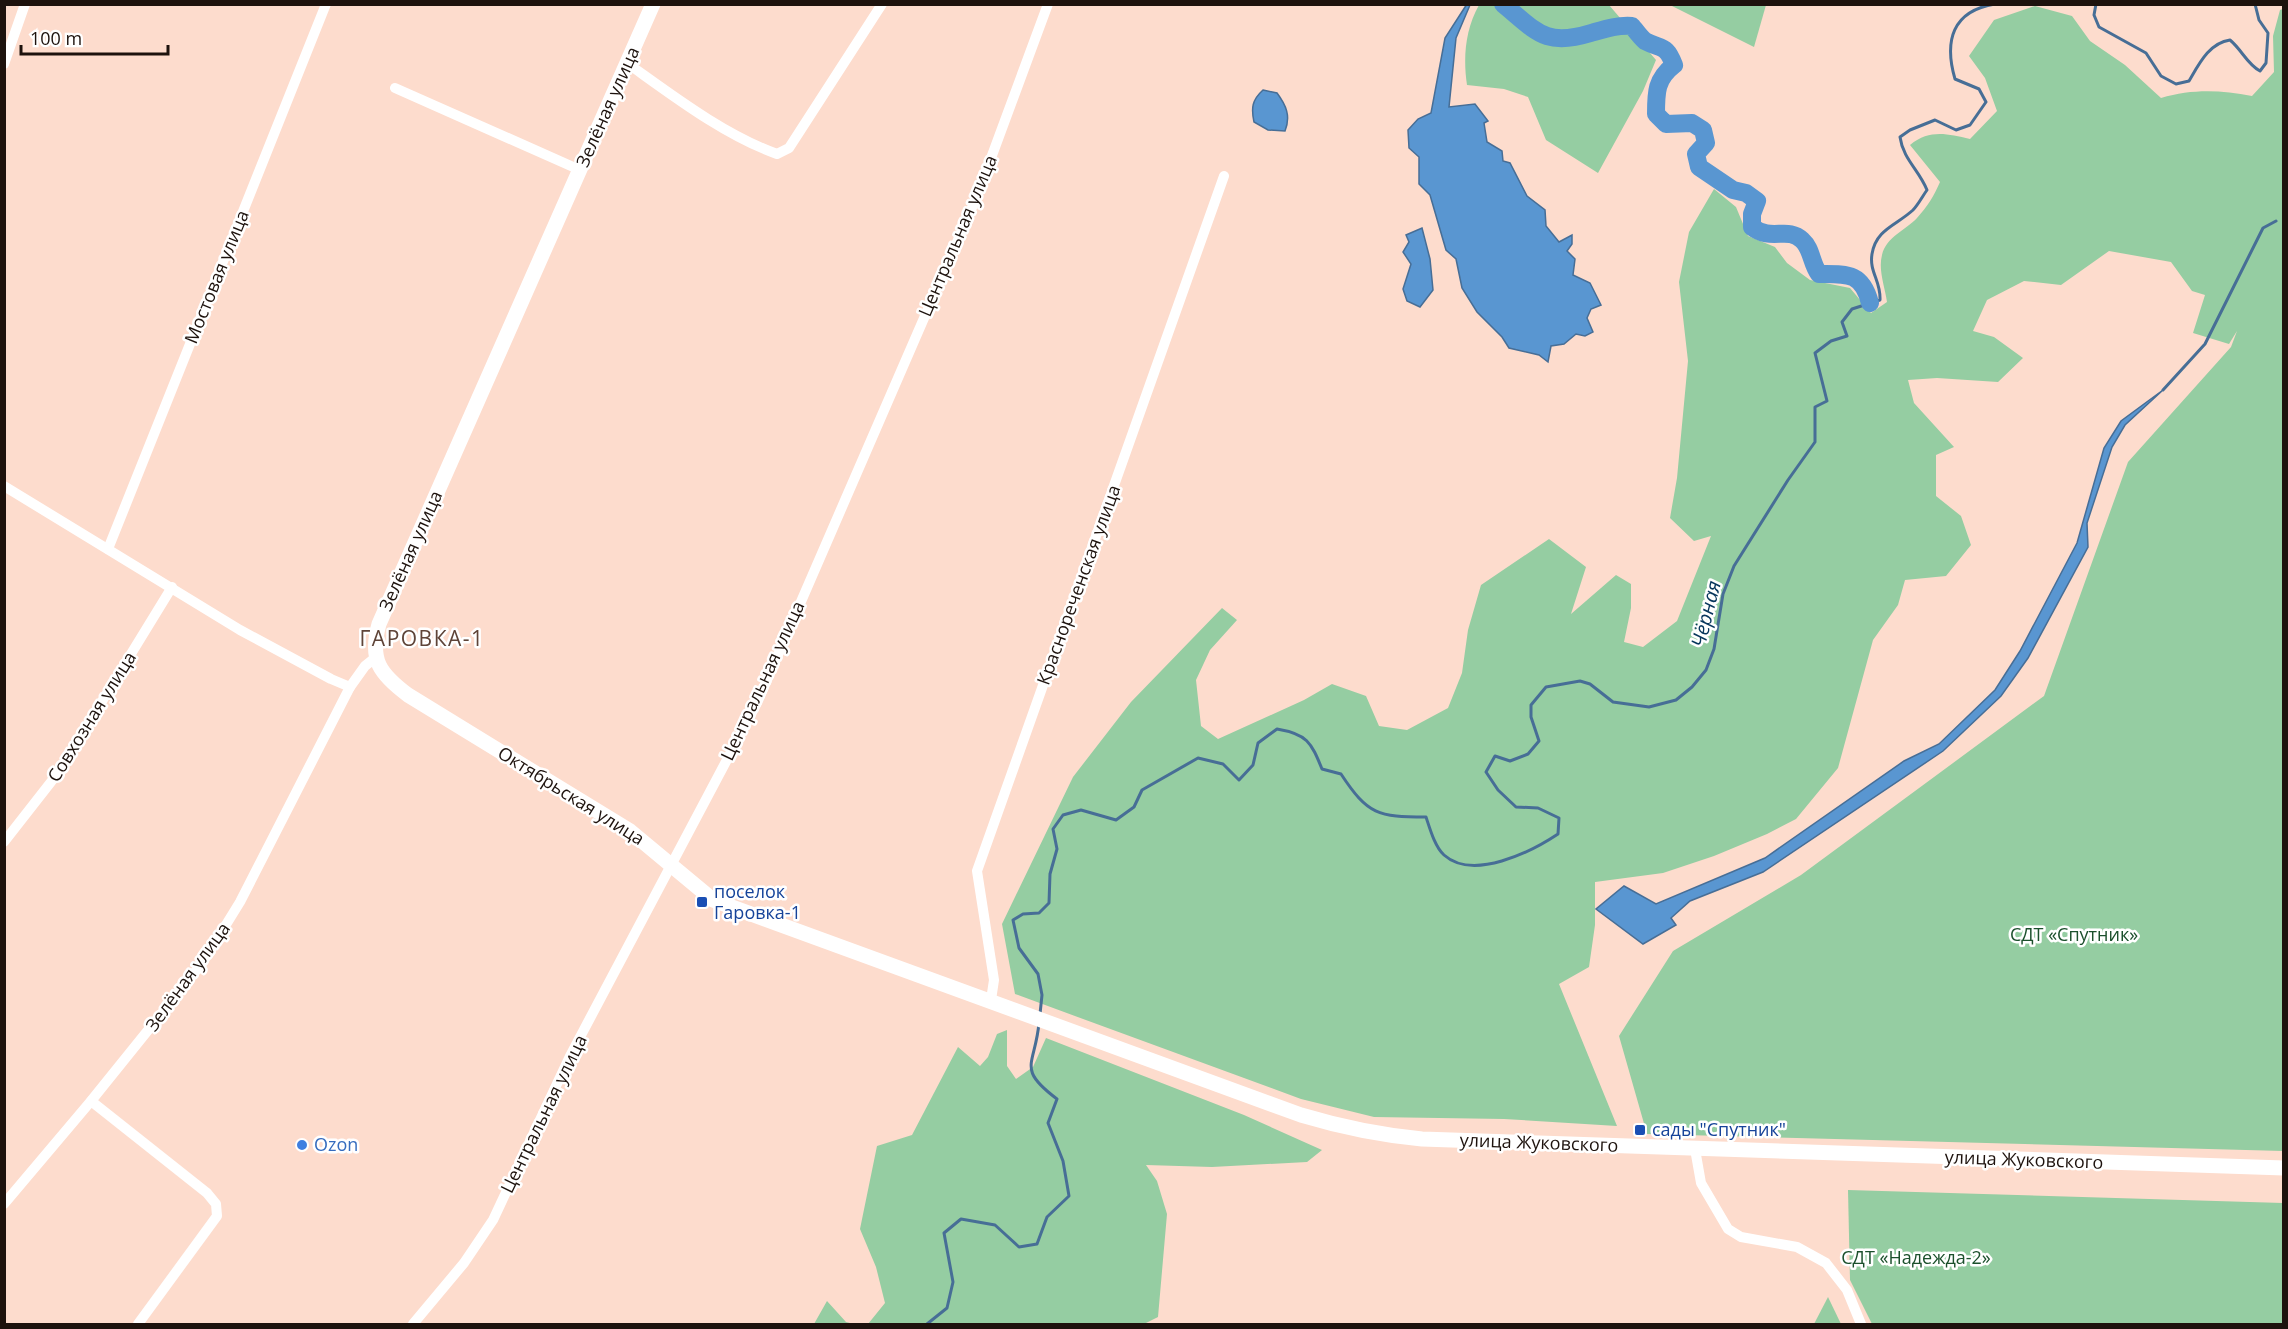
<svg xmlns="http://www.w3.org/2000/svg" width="2288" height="1329" viewBox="0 0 2288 1329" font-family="'Open Sans',sans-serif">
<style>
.green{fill:#95cda2}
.water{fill:#5996d1;stroke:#476e96;stroke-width:1.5}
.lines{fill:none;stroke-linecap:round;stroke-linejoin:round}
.stream{stroke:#476e96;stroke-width:3}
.river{stroke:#5996d1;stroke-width:18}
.minor{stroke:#fff;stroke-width:10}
.secondary{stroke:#fff;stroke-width:15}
.transit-dot{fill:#1a4fb4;stroke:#fff;stroke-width:2}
.shop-dot{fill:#3f7fe0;stroke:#fff;stroke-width:2}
.labels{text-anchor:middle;stroke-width:5;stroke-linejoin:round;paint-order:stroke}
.street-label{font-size:18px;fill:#1d120d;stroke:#fff}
.transit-label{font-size:18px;fill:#164399;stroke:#fff;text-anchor:start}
.park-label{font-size:18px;fill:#1b502c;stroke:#fff}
.shop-label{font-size:18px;fill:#366cbe;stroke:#fff;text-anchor:start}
.water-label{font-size:20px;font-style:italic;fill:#07365c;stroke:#fff}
.quarter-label{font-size:21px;letter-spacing:1.5px;fill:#5f4438;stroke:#fff}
</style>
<rect width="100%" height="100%" fill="#fddccd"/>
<g class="green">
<path d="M1609 5 1656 60 1643 91 1598 173 1546 140 1528 97 1504 89 1467 85C1463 58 1465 30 1479 5Z"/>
<path d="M1670 5H1766L1754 47Z"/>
<path d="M2035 6 2072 16 2090 41 2125 65 2161 98C2192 89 2220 90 2252 96L2274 72 2273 36 2280 10 2283 9V1151L1647 1134 1619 1036 1673 951 1801 875 2044 696 2128 462 2231 347 2237 331 2229 344 2193 333 2205 295 2192 291 2171 262 2109 251 2061 285 2024 281 1987 300 1973 331 1994 337 2023 358 1998 382 1937 378 1908 380 1914 403 1954 447 1936 455V496L1961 516 1971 545 1946 576 1905 580 1898 605 1873 640 1838 768 1796 819 1767 834 1714 856 1663 873 1595 882V925L1589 967 1559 984 1617 1126 1504 1119 1374 1117 1301 1099 1015 994 1002 924 1073 777 1131 702 1222 608 1237 620 1210 650 1196 680 1201 726 1218 739 1304 700 1332 684 1366 696 1379 726 1407 730 1448 708 1462 673 1468 630 1481 585 1549 539 1586 567 1571 614 1616 575 1631 584V608L1624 642 1643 647 1677 621 1711 536 1694 541 1670 518 1677 478 1688 361 1679 282 1689 232 1714 189 1736 207 1748 236 1775 247 1787 263 1810 280 1850 288 1871 313 1887 302C1885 287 1878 270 1882 255 1886 237 1906 230 1917 218 1927 207 1934 196 1940 182L1910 145C1930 129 1947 134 1970 139L1997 111 1985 78 1969 56 1994 20Z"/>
<path d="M1007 1030V1066L1016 1079 1033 1067 1046 1038 1244 1115 1322 1150 1307 1162 1212 1167 1146 1165 1157 1181 1167 1214 1158 1317 1144 1324H868L885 1303 876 1267 860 1229 877 1146 912 1135 958 1047 980 1066 988 1057 997 1034Z"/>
<path d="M1848 1190 2283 1203V1324H1872L1850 1280Z"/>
<path d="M1828 1297 1841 1324H1814Z"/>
<path d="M827 1301 846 1322 854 1324H814Z"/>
</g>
<g class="water">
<path d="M1467 4 1470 5 1456 38 1449 107 1475 104 1488 121 1484 123 1487 142 1502 151 1503 161 1510 163 1527 196 1545 210 1546 226 1559 242 1572 235V244L1567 251 1575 259 1573 275 1590 283 1601 305 1591 309 1587 318 1593 332 1585 336 1576 334 1564 344 1551 346 1548 362 1539 355 1509 348 1502 337 1477 312 1462 288 1456 259 1446 250 1430 195 1419 184V157L1409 148 1408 130 1418 119 1431 113 1445 38Z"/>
<path d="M1263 90 1277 93C1286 105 1291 116 1285 131L1268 130 1254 122C1251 108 1252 100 1263 90Z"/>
<path d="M1422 228 1430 259 1433 290 1420 307 1407 301 1403 289 1411 264 1403 252 1409 242 1406 235Z"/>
<path d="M2163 390 2125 425 2112 447 2087 523 2088 547 2028 658 2001 696 1943 751 1763 872 1690 901 1671 918 1676 925 1643 944 1596 909 1624 886 1656 904 1765 858 1904 761 1939 744 1995 690 2020 651 2077 543 2104 448 2121 421Z"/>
</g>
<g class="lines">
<g class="stream">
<path d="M2096 4 2094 15 2099 27 2146 53 2161 76 2176 84 2189 81C2199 64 2209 43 2230 40 2242 50 2247 64 2260 71L2266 63 2268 33 2259 20 2255 4"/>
<path d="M2163 390 2205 344 2263 228 2276 221"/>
<path d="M1040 1014 1042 995 1038 974 1019 948 1013 920 1023 914 1039 913 1049 903 1050 874 1057 849 1053 829 1063 815 1081 810 1116 820 1134 807 1142 790 1198 758 1223 764 1239 780 1253 765 1258 743 1277 729C1307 734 1311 742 1322 769L1341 774C1368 815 1378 817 1426 817 1430 829 1435 847 1444 855 1473 881 1531 852 1558 834L1559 818 1538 808 1516 807 1498 790 1486 772 1495 756 1510 761 1528 754 1539 741 1531 717V705L1546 687 1580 681 1590 684 1613 702 1649 707 1676 700 1692 687 1706 670 1714 649 1723 594 1734 566 1788 480 1815 442V407L1827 401 1815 353 1831 341 1847 336 1842 322 1852 309 1880 300C1881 281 1869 272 1872 254 1876 229 1897 225 1913 210 1918 205 1922 197 1927 190 1919 170 1903 159 1900 137L1910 130 1935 120 1956 130 1970 125 1986 102 1979 89 1955 79C1944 41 1952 11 1995 4"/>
<path d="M927 1324 947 1308 953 1282 944 1233 961 1219 995 1225 1019 1247 1037 1244 1047 1217 1069 1196 1063 1161 1048 1123 1057 1099C1016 1068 1035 1066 1039 1023"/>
</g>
<path class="river" d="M1503 4C1537 32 1545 47 1591 33 1605 29 1617 25 1632 26 1636 31 1641 38 1645 41 1662 50 1666 44 1674 65 1656 79 1656 92 1656 114L1666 124 1692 123 1703 130 1706 143 1696 154 1699 167 1733 190 1746 193 1757 201 1752 214V227C1772 242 1787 226 1802 240 1812 249 1811 263 1819 274 1847 274 1862 272 1870 303"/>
<g class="minor">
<path d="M627 63C672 95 724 135 777 154L789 148 882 4"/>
<path d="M4 64 25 4"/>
<path d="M395 88 580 170"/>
<path d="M4 486 240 630 331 679 350 687"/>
<path d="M108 549 326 4"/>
<path d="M4 842 58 773 172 587"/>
<path d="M991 1000 994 980 977 871 1224 176"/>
<path d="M91 1101 207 1193 216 1204 217 1216 138 1324"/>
<path d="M1695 1149 1701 1183 1728 1229 1741 1237 1797 1247 1826 1263 1847 1290 1861 1324"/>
<path d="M4 1204 91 1101 203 962 240 902 350 687 365 666 375 658"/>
<path d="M413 1324 464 1263 493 1220 570 1056 757 703 977 196 1048 4"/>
</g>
<path class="secondary" d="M653 4 379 624C369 660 380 674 408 695L630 831 713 900 1301 1115C1341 1127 1380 1135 1422 1139L2284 1168"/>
</g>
<g class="transit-dot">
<rect x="696" y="896" width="12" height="12" rx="3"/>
<rect x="1634" y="1124" width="12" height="12" rx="3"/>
</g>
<circle class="shop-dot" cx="302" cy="1145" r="6"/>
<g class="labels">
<g class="street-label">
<text transform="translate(608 107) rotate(-66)" y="6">Зелёная улица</text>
<text transform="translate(958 236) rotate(-67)" y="6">Центральная улица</text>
<text transform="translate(217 277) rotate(-68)" y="6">Мостовая улица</text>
<text transform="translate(411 551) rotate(-66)" y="6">Зелёная улица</text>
<text transform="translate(1079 585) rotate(-70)" y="6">Краснореченская улица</text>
<text transform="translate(763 681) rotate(-65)" y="6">Центральная улица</text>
<text transform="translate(92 717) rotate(-58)" y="6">Совхозная улица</text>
<text transform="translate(571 796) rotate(32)" y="6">Октябрьская улица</text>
<text transform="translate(188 977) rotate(-54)" y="6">Зелёная улица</text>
<text transform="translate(544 1114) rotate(-64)" y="6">Центральная улица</text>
<text transform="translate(1539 1143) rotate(2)" y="6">улица Жуковского</text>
<text transform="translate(2024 1160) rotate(2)" y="6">улица Жуковского</text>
</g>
<g class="transit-label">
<text x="714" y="898">поселок<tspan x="714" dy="21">Гаровка-1</tspan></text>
<text x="1652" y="1136">сады "Спутник"</text>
</g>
<g class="park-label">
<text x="2074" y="941">СДТ «Спутник»</text>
<text x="1916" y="1264">СДТ «Надежда-2»</text>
</g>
<g class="shop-label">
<text x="314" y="1151">Ozon</text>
</g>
<g class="water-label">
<text transform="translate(1706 614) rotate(-76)" y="7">Чёрная</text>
</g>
<g class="quarter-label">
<text x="422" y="646">ГАРОВКА-1</text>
</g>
</g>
<rect width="2288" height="1329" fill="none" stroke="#1d120d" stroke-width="12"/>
<path d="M21 45v9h147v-9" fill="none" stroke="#1d120d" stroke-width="3"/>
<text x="30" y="45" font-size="18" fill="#1d120d" stroke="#ffffff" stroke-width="4.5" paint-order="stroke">100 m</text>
</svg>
